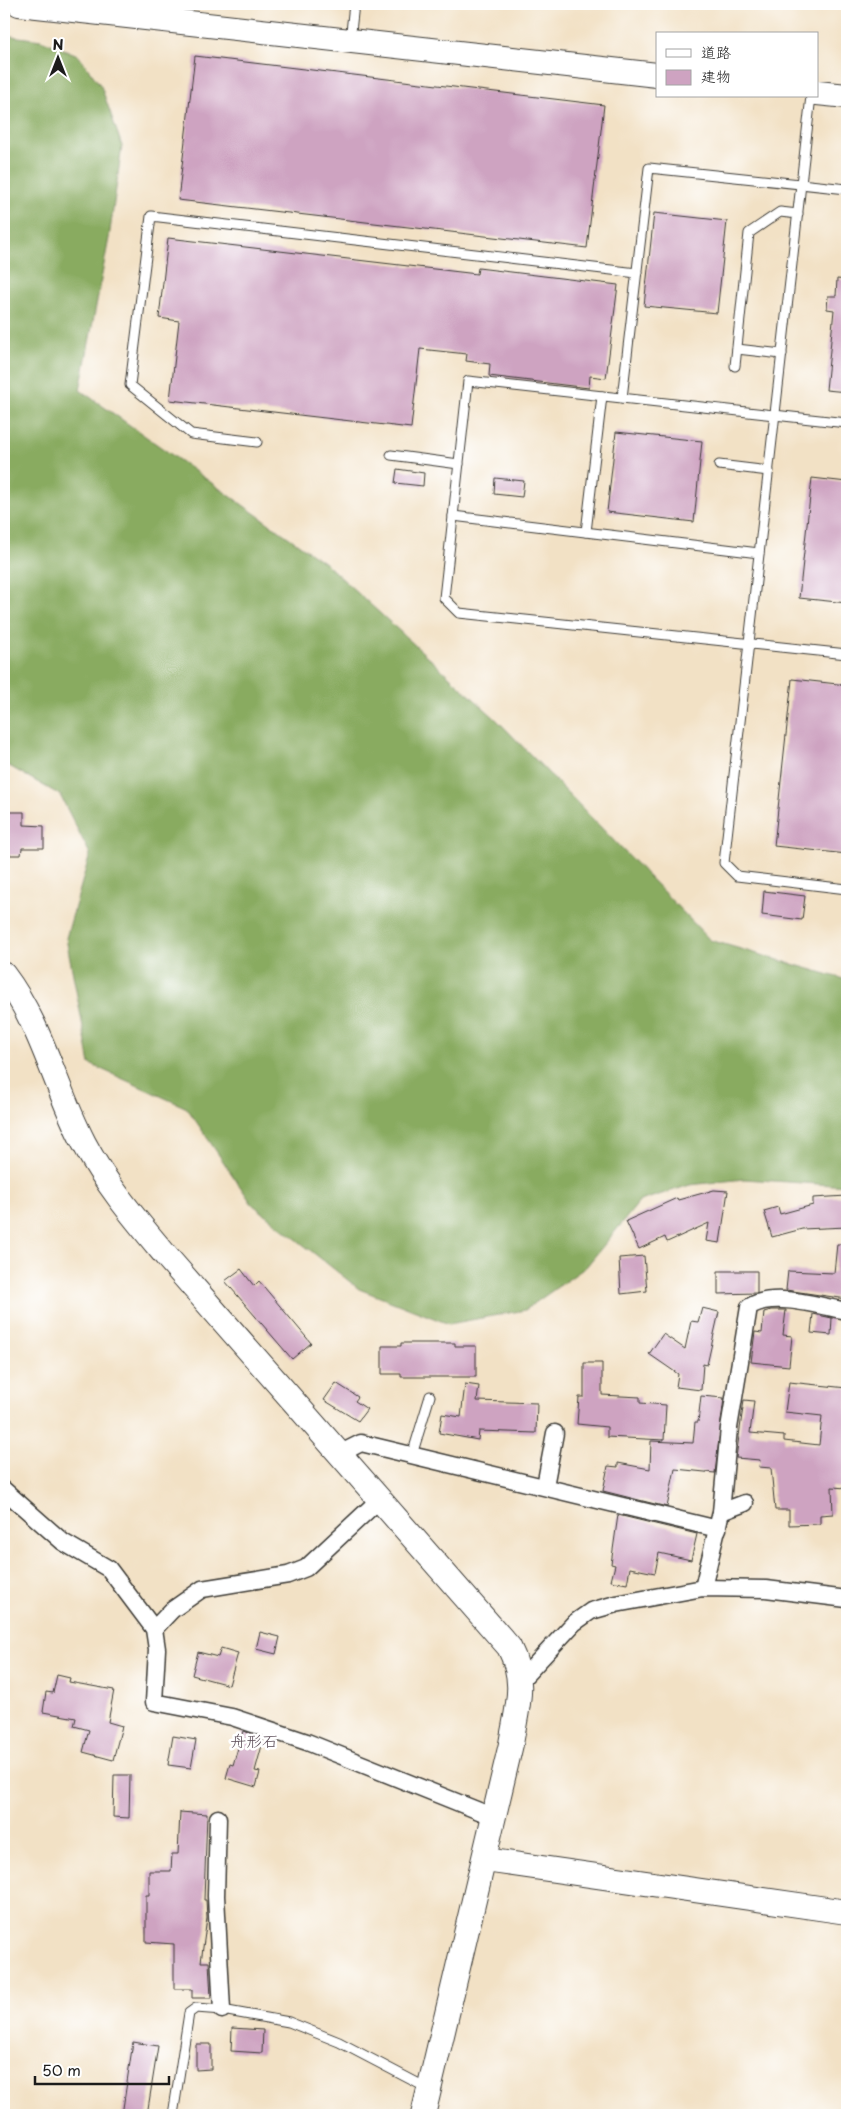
<svg xmlns="http://www.w3.org/2000/svg" width="851" height="2119" viewBox="0 0 851 2119" font-family="'Playpen Sans','Klee One',sans-serif">
<style>
.forest{fill:#89ab60;stroke:#52643e}
.building{fill:#cea3c1}
.lines{fill:none;stroke-linecap:round;stroke-linejoin:round}
.lane-casing{stroke:#3c3a35;stroke-width:11}
.street-casing{stroke:#3c3a35;stroke-width:19}
.secondary-casing{stroke:#3c3a35;stroke-width:26}
.lane{stroke:#fff;stroke-width:9}
.street{stroke:#fff;stroke-width:16}
.secondary{stroke:#fff;stroke-width:24}
.labels{text-anchor:middle;stroke-width:5;stroke-linejoin:round;paint-order:stroke}
.quarter-label{font-size:16px;fill:#5a4b56;stroke:#fff}
</style>
<rect width="100%" height="100%" fill="#fff"/>
<filter id="ink" filterUnits="userSpaceOnUse"><feTurbulence type="fractalNoise" baseFrequency=".02" numOctaves="2"/><feDisplacementMap in="SourceGraphic" scale="10" xChannelSelector="R" yChannelSelector="G"/><feConvolveMatrix kernelMatrix="1 2 1 2 8 2 1 2 1" color-interpolation-filters="sRGB"/></filter>
<filter id="wash" filterUnits="userSpaceOnUse"><feTurbulence type="fractalNoise" baseFrequency=".0096" numOctaves="4" result="noise"/><feDisplacementMap in="SourceGraphic" scale="20" xChannelSelector="R" yChannelSelector="G"/><feGaussianBlur stdDeviation="1.12" result="paint"/><feColorMatrix in="noise" values="0 0 0 0 0 0 0 0 0 0 0 0 0 0 0 0 0 1.4 0 .05"/><feComposite in="paint" operator="in"/></filter>
<g filter="url(#wash)">
<rect width="100%" height="100%" fill="#f2e1c5"/>
<path class="forest" d="M4 35 41 40 78 55 101 86 122 146 109 238 80 390 325 563 498 721 710 940 847 980V1186L744 1179 690 1185 640 1201 586 1267 525 1310 449 1324 359 1289 252 1204 187 1108 90 1064 66 938 90 854 60 795 4 763Z"/>
<g id="blocks">
<g class="building">
<path d="M195 56 604 105 587 248 178 200Z"/>
<path d="M654 213 727 221 717 313 644 306Z"/>
<path d="M168 238 477 274 478 268 618 285 606 378 590 376 589 388 489 376 490 364 466 361 467 354 420 349 411 428 170 400 179 321 159 318Z"/>
<path d="M837 279 847 280V392L826 390 834 310 827 309 828 296H836Z"/>
<path d="M616 432 702 441 694 522 607 512Z"/>
<path d="M397 469 424 473 423 486 395 483Z"/>
<path d="M495 478 524 481 522 497 494 494Z"/>
<path d="M812 478 847 482V603L799 598Z"/>
<path d="M792 679 847 685V854L774 846Z"/>
<path d="M4 812H24V825L44 826V848H22L21 855H4Z"/>
<path d="M764 891 805 896 802 920 762 915Z"/>
<path d="M714 1190 728 1191 720 1243 706 1241 709 1223 667 1242 665 1237 639 1249 626 1221 677 1198 678 1200Z"/>
<path d="M847 1196V1227L802 1229 772 1237 764 1211 778 1207 780 1214 813 1205V1198Z"/>
<path d="M837 1244H847V1299L786 1290 788 1271 834 1273Z"/>
<path d="M644 1256 647 1291 621 1294 619 1258Z"/>
<path d="M241 1269 254 1286 259 1281 311 1343 292 1359 225 1281Z"/>
<path d="M718 1271H757V1293L718 1294Z"/>
<path d="M702 1308 719 1312 707 1365 703 1364 701 1390 676 1387 678 1374 649 1354 663 1334 685 1349 691 1321 698 1322Z"/>
<path d="M771 1310H786L783 1335 792 1336 789 1366 751 1362 755 1332 762 1333 764 1312Z"/>
<path d="M813 1314 832 1318 831 1335 811 1333Z"/>
<path d="M401 1343H455V1346H476V1377H401V1374H382V1346H401Z"/>
<path d="M584 1363H602V1395L640 1397V1403L666 1405 664 1440 607 1437V1427L577 1424 579 1397H584Z"/>
<path d="M789 1382 847 1388V1488L832 1487 833 1514 820 1515V1524L789 1525V1510H775L771 1468 759 1467 760 1460 736 1458 744 1400 754 1401 750 1433 784 1436V1441L819 1445 822 1416 785 1412Z"/>
<path d="M336 1383 358 1397 355 1401 367 1409 358 1421 324 1400Z"/>
<path d="M465 1384 479 1386 477 1401 537 1403 536 1433 479 1431 478 1440 439 1433 442 1414 461 1417Z"/>
<path d="M701 1396 724 1398 715 1473 675 1469 667 1507 603 1491 608 1466 618 1467V1463L650 1469 651 1441 693 1443 695 1422H698Z"/>
<path d="M618 1515 697 1534 691 1560 659 1553 655 1573 630 1568 627 1584 611 1581 615 1565 611 1564Z"/>
<path d="M260 1632 280 1637 276 1654 256 1649Z"/>
<path d="M221 1648 238 1653 229 1685 192 1675 198 1652 218 1657Z"/>
<path d="M57 1675 70 1678 69 1682 114 1690 108 1722 122 1726 113 1760 83 1752 89 1730 74 1726 76 1718 43 1712 46 1692 53 1693Z"/>
<path d="M243 1731 264 1738 255 1771 260 1772 256 1787 226 1778 230 1764 233 1765Z"/>
<path d="M173 1736 196 1740 191 1768 168 1765Z"/>
<path d="M114 1775H130L129 1818 113 1817Z"/>
<path d="M180 1812 207 1814 204 1900H206L207 1918 201 1962H209L211 1998H192V1989H174V1944L146 1942V1895H149V1871H171L172 1854H178Z"/>
<path d="M232 2028 263 2030 262 2053 231 2051Z"/>
<path d="M133 2042 158 2046 147 2115H122Z"/>
<path d="M196 2044H211V2069L196 2070Z"/>
</g>
</g>
</g>
<g filter="url(#ink)">
<use href="#blocks" fill-opacity="0" stroke="#3c3a35" stroke-width="1"/>
<g class="lines">
<defs>
<g id="lane">
<path d="M350 41 354 4"/>
<path d="M811 96 724 863 737 876 847 889"/>
<path d="M737 349 782 354"/>
<path d="M735 366 749 233 780 212 798 214"/>
<path d="M622 398 649 168 847 189"/>
<path d="M847 423 468 381 444 598 459 613 847 654"/>
<path d="M257 442 191 434 130 385 151 216 637 273"/>
<path d="M391 455 459 464"/>
<path d="M719 465 769 471"/>
<path d="M453 516 759 553"/>
<path d="M586 532 602 396"/>
<path d="M412 1455 430 1396"/>
<path d="M173 2115 189 2013 196 2008 222 2010 289 2022 339 2042 427 2088"/>
</g>
<g id="street">
<path d="M339 1454 361 1443 718 1529"/>
<path d="M545 1486 555 1433"/>
<path d="M4 1490 63 1542 109 1569 154 1629 157 1649 154 1702 232 1717 307 1742 494 1817"/>
<path d="M721 1512 745 1503"/>
<path d="M703 1588 721 1512 729 1428 749 1307C772 1291 820 1306 847 1311"/>
<path d="M154 1629 172 1610 202 1589 288 1575 306 1568 380 1499"/>
<path d="M520 1681 574 1623 591 1611 616 1604 703 1588 766 1589 847 1599"/>
<path d="M218 1818 216 1896 222 2010"/>
</g>
<g id="secondary">
<path d="M19 4 657 75"/>
<path d="M817 93 847 96"/>
<path d="M4 975C42 1025 55 1088 84 1143 106 1185 137 1221 167 1257L509 1647C527 1682 517 1707 511 1744L423 2115"/>
<path d="M485 1860 847 1912"/>
</g>
</defs>
<use href="#lane" class="lane-casing"/>
<use href="#street" class="street-casing"/>
<use href="#secondary" class="secondary-casing"/>
<use href="#lane" class="lane"/>
<use href="#street" class="street"/>
<use href="#secondary" class="secondary"/>
</g>
</g>
<g class="labels">
<g class="quarter-label">
<text x="254" y="1747">舟形石</text>
</g>
</g>
<rect width="851" height="2119" fill="none" stroke="#fff" stroke-width="20"/>
<rect x="656" y="32" width="162" height="65" fill="#ffffff" stroke="#a4a4a4"/>
<rect x="666" y="49" width="25" height="8" fill="#ffffff" stroke="#a4a4a4"/>
<text x="701" y="58" font-size="15" fill="#1c1c1c">道路</text>
<rect x="666" y="70" width="25" height="15" fill="#cea3c1" stroke="#a4a4a4"/>
<text x="701" y="82" font-size="15" fill="#1c1c1c">建物</text>
<g transform="translate(58 58)" stroke="#ffffff" stroke-width="4" paint-order="stroke">
<path d="M0-4L9 19L0 12L-9 19Z" fill="#1c1c1c"/>
<text y="-8" font-size="14" font-weight="bold" text-anchor="middle" fill="#1c1c1c">N</text>
</g>
<path d="M35 2076v8h134v-8" fill="none" stroke="#1c1c1c" stroke-width="2.5"/>
<text x="42" y="2076" font-size="15" fill="#1c1c1c" stroke="#ffffff" stroke-width="4" paint-order="stroke">50 m</text>
</svg>
